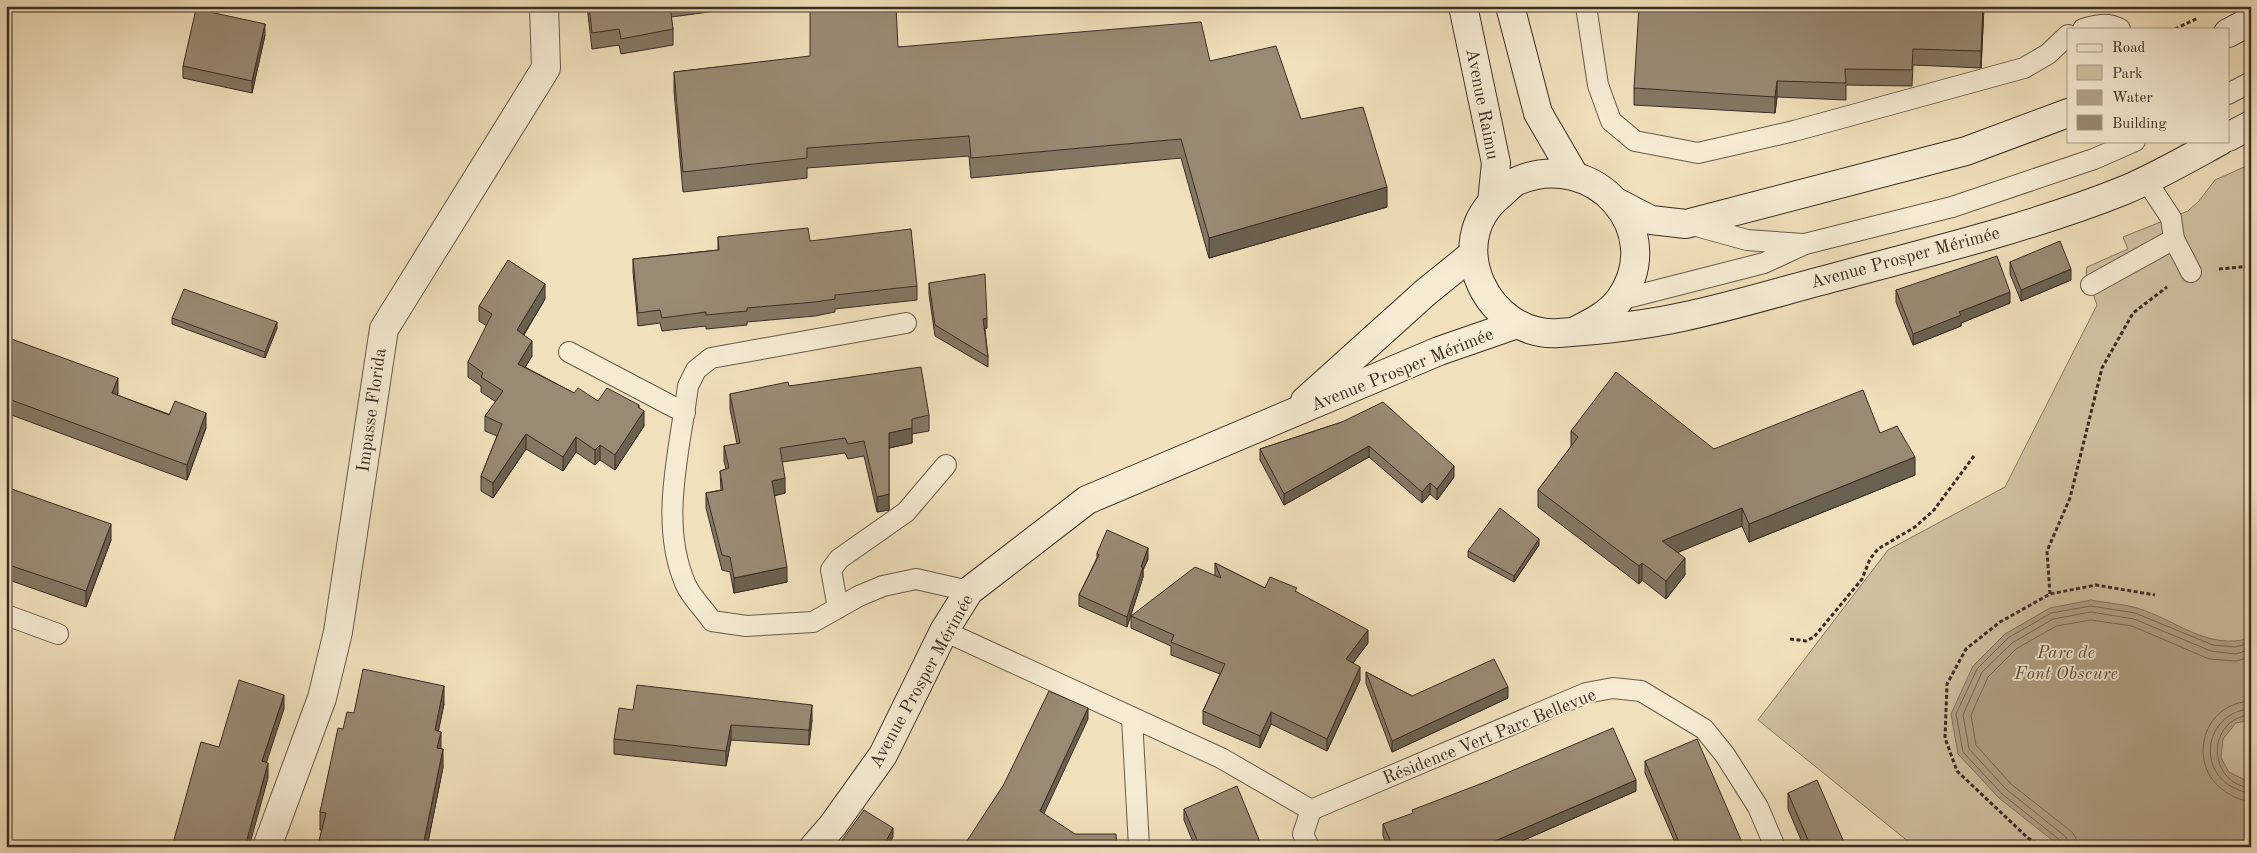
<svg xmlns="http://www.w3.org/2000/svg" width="2257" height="853" viewBox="0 0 2257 853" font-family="'Old Standard TT',serif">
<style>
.green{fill:#d1c2a2;stroke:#867864}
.water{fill:#b2a388;stroke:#827461}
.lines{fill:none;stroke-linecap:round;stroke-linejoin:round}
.shore{stroke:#766857;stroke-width:1}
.lane-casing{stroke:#685a4b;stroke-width:22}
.street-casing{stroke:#685a4b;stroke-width:30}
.secondary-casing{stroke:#3a2d26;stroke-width:30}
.path{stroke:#3a2d26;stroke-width:3;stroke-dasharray:4 2.5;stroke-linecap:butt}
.lane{stroke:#f5ebd3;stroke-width:20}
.street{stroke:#f5ebd3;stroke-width:28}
.secondary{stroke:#f5ebd3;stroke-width:28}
.wall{fill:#847763;stroke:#3a2d26}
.shaded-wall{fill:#6b6150;stroke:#3a2d26}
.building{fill:#998a73;stroke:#3a2d26}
.labels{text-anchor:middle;stroke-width:4;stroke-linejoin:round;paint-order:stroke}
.street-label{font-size:18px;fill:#3a2d26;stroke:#f5ebd3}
.park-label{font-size:18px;font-style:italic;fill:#584b3f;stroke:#f5ebd3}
</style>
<rect width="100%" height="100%" fill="#f0e0bb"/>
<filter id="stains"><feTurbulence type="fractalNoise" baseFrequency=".004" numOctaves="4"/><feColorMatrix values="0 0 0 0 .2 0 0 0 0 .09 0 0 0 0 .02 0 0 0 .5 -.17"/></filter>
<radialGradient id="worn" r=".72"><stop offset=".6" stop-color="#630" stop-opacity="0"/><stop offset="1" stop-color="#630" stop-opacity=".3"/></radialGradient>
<path class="green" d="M2251 164V847H1915L1758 720 1888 550 2005 487 2097 305 2086 274 2087 267 2128 249 2123 237 2188 211 2199 201 2215 180Z"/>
<path class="water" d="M2091 600C2106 603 2123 604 2137 608 2177 620 2207 651 2251 638V720L2236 723 2223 739 2221 758 2229 772 2251 783V847H2061L1999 798 1958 754 1951 714 1973 666 2005 634 2050 608Z"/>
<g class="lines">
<g class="shore">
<path d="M2251 701C2200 703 2185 769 2229 794 2236 798 2243 801 2251 801"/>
<path d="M2251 709C2208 711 2195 766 2232 787 2239 790 2244 793 2251 794"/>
<path d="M2251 715C2206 718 2206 783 2251 788"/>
<path d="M2064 847 2061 841 2002 794 1963 752 1956 714 1977 669 2008 638 2051 613 2091 606 2135 613 2213 645 2235 647 2251 643"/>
<path d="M2070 847 2066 837 2006 789 1969 749 1963 715 1982 672 2012 643 2053 619 2091 612 2134 619 2211 651 2236 654 2251 649"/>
<path d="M2077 847 2076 838 2072 832 2011 784 1976 745 1971 715 1988 677 2016 649 2056 626 2091 620 2132 626 2209 659 2236 661 2251 657"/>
</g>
<defs>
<g id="lane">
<path d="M1586 6 1598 85 1611 121 1635 141 1698 153 1794 131 2024 68 2048 54 2068 35"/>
<path d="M2083 29C2095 25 2108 22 2120 29"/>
<path d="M2228 94 2251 82"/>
<path d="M2146 180 2171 218 2174 239 2191 272"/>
<path d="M1689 224 1747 240 1803 244"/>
<path d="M2091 285 2174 239"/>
<path d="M1619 300 1764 263 1805 244 1952 207 2094 159 2135 141"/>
<path d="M906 323 711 358 696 370 688 386C680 449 659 522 685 583 690 596 704 609 712 621L746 626 813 622 859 596 883 586 916 579 969 591"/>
<path d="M569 352 685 413"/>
<path d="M838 608 831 570 839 559 906 512 946 465"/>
<path d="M6 615 58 634"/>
<path d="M944 631 1221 758 1311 810 1303 834 1309 847"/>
<path d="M1132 718 1139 847"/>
<path d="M1311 810 1586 693 1613 688 1641 691 1704 729 1725 755 1758 807 1775 847"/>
</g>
<path id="street" d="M267 847 322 698 338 632 384 329 546 68 544 6"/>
<g id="secondary">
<path d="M1463 6 1496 163 1492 202"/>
<path d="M1510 6 1538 113 1574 175"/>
<path d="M2228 33 2251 21"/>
<path d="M2228 137 2251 125"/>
<path d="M1616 202 1651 220 1686 224 1966 151 2068 113"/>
<path d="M1577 330C1593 322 1609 314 1620 299 1668 231 1594 148 1517 181 1511 184 1505 191 1499 196 1442 243 1488 338 1559 333 1600 330 1641 326 1682 317 1734 306 1785 290 1836 277 1932 251 2033 227 2125 190 2158 176 2189 158 2220 141"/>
<path d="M1305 401 1426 292 1473 254"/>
<path d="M814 847 833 825 883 755 944 631 969 591 1087 500 1439 351 1517 324"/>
</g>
</defs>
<use href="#lane" class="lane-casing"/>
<use href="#street" class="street-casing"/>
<use href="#secondary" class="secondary-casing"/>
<g class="path">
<path d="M2175 29 2198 18"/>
<path d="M2219 269 2251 266"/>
<path d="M2050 594 2047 551 2070 498 2102 368 2133 313 2167 287"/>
<path d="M1790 639 1806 641 1814 637 1862 579 1870 559 1878 549 1915 527 1934 510 1974 456"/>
<path d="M2042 847 2028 838 1957 771 1945 738 1947 684 1966 649 2000 622 2050 594 2096 585 2155 595"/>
</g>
<use href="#lane" class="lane"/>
<use href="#street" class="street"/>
<use href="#secondary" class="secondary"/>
</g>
<g class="wall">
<path d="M587 6H717V11L671 17 673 29V45L621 54 619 45 592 49Z"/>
<path d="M1984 6 1981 68 1913 65 1912 86 1846 85V100L1777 97 1775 113 1634 105V88Z"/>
<path d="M265 35 252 93 183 78V66Z"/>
<path d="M898 47 1210 61 1301 119 1387 207 1209 258 1181 158 971 178 969 156 807 168V178L683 192 674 91V72Z"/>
<path d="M718 237 810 241 917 286V300L835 309V312L815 316 747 322V325L706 329V326L662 331 660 323 638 326 633 272V259L718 250Z"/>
<path d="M2010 262 2071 280 2021 301 2010 274Z"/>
<path d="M929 283 987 328 985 329 988 357V367L935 336 929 294Z"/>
<path d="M1896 290 2010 303 1961 323V326L1913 345 1896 302Z"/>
<path d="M545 299 524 335 532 356 525 367 574 393 598 401 639 408 644 426 615 470 600 460 595 465 576 452 563 471 526 449 493 498 481 491V476L497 436 485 431V416L496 402 481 392V386L468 377V362L487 326 479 321V306Z"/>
<path d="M172 318 277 328 265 358 172 324Z"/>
<path d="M6 337 118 393 117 395 206 428 187 480 6 413Z"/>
<path d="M789 386 929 415V431L912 434V443L889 448V510L877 512 864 456 848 459 845 453 782 462 785 493 774 496 787 582 734 593 730 572 722 570 706 508V493L721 490 720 471 726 469 724 461V446L737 444 730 409V394Z"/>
<path d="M1342 422 1454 477 1437 500 1430 494 1422 503 1369 457 1284 505 1260 460V449Z"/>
<path d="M1571 431 1714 449 1880 433 1915 475 1749 542 1742 526 1678 552 1685 575 1666 599 1642 580 1639 584 1538 507V490L1571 447Z"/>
<path d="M6 487 111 540 86 607 6 579Z"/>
<path d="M1539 545 1514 582 1468 557V551Z"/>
<path d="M1097 553 1148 559 1143 570V577L1127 627 1079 606V595L1097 558Z"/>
<path d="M1215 563 1265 588 1297 592 1368 643 1353 663 1360 680 1327 751 1271 724 1260 748 1203 724V711L1220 674 1171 655V646L1131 628V616L1215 576Z"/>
<path d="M1366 672 1412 696 1508 698 1392 752 1366 683Z"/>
<path d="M444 704 438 731 443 767 427 847H319V841L322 830H320V812L343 729 354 713Z"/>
<path d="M633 710 812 720 809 745 731 740 726 766 614 754V739Z"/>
<path d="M1645 761 1744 847H1677L1645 773Z"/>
<path d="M1636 791 1508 847H1388L1383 836V824Z"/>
<path d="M1788 793 1846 847H1804L1788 809Z"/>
<path d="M1184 809 1262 847H1195L1184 820Z"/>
</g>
<g class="shaded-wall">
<path d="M1983 6H1984L1981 68V51Z"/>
<path d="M265 24V35L252 93V81Z"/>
<path d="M1777 81V97L1775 113V97Z"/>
<path d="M1387 187V207L1209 258V238Z"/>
<path d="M2071 269V280L2021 301V290Z"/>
<path d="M545 284V299L517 345V330Z"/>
<path d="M2010 292V303L1961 323V326L1913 345V334L1959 312Z"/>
<path d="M987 318V328L983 329V319Z"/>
<path d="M277 322V328L265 358V352Z"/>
<path d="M532 341V356L518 379V364Z"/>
<path d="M118 378V393L112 408V393Z"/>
<path d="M639 405V418L644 411V426L615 470V455Z"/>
<path d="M206 413V428L187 480V465Z"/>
<path d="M912 428V443L889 448V433Z"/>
<path d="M526 434V449L493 498V483Z"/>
<path d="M576 437V452L563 471V457Z"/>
<path d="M600 445V460L595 465V450Z"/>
<path d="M1369 446V457L1284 505V494Z"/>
<path d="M1915 457V475L1749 542V524Z"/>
<path d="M1454 466V477L1437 500V489Z"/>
<path d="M785 478V493L772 496V481Z"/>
<path d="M1430 483V494L1422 503V492Z"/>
<path d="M889 494V510L877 512V497Z"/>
<path d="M1742 508V526L1662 559V541Z"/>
<path d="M111 524V540L86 607V591Z"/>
<path d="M1539 539V545L1514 582V576Z"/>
<path d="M1148 548V559L1143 570V577L1127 627V617L1141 567Z"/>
<path d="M1685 558V575L1666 599V581Z"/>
<path d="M1642 563V580L1639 584V566Z"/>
<path d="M787 567V582L734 593V578Z"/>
<path d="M1368 630V643L1346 672V659Z"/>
<path d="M1360 667V680L1327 751V739Z"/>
<path d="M444 686V704L435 748V730Z"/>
<path d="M1508 687V698L1392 752V741Z"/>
<path d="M284 695V709L262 776V761Z"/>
<path d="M812 705V720L809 745V730Z"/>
<path d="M1088 708V719L1040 822V811Z"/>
<path d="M1271 712V724L1260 748V736Z"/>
<path d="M731 725V740L726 766V751Z"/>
<path d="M441 732V750L437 748Z"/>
<path d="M443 749V767L427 847H423Z"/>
<path d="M268 763V778L249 847H245Z"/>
<path d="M1636 780V791L1508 847H1481Z"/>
<path d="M893 828V837L888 847H883Z"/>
</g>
<g class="building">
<path d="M589 6H670L673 29 621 39 619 29 592 33Z"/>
<path d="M810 6H896L898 47 1201 22 1210 61 1276 46 1301 119 1363 107 1387 187 1209 238 1181 139 971 158 969 136 807 148V158L683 172 674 72 810 56Z"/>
<path d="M1639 6H1983L1981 51 1913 49 1912 70 1845 69 1846 83 1777 81 1775 97 1634 88Z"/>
<path d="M196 9 265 24 252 81 183 66Z"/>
<path d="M808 228 810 241 911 229 917 286 835 295V299L815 302 747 308V311L706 315V312L662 318 660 310 638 313 633 259 719 250 718 237Z"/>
<path d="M2060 241 2071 269 2021 290 2010 262Z"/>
<path d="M1997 256 2010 292 1959 312 1961 315 1913 334 1896 290Z"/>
<path d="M508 260 545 284 517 330 532 341 518 364 574 393 578 388 598 401 607 388 639 405 638 407 644 411 615 455 600 445 595 450 576 437 563 457 526 434 493 483 481 476 502 424 485 416 503 391 481 377 483 373 468 362 492 314 479 306Z"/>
<path d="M985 274 987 318 983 319 988 357 935 325 929 283Z"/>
<path d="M184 289 277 322 265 352 172 318Z"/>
<path d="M6 337 118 378 112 393 169 415 175 401 206 413 187 465 6 398Z"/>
<path d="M921 367 929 415 912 419V428L889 433V494L877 497 864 441 848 444 845 438 780 448 785 478 772 481 787 567 734 578 730 557 722 555 706 493 723 490 720 471 729 468 724 446 740 443 730 394 788 382 789 386Z"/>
<path d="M1616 372 1714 449 1863 390 1880 433 1897 426 1915 457 1749 524 1742 508 1662 541 1685 558 1666 581 1642 563 1639 566 1538 490 1578 437 1571 431Z"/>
<path d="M1383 402 1454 466 1437 489 1430 483 1422 492 1369 446 1284 494 1260 449 1342 422Z"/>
<path d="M6 487 111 524 86 591 6 564Z"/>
<path d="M1500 508 1539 539 1514 576 1468 551Z"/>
<path d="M1107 530 1148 548 1141 567H1143L1127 617 1079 595 1099 555 1097 553Z"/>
<path d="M1215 563 1265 588 1270 577 1297 588 1295 591 1368 630 1346 659 1360 667 1327 739 1271 712 1260 736 1203 711 1225 664 1171 642 1174 635 1131 616 1195 567 1221 578Z"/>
<path d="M1494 659 1508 687 1392 741 1366 672 1412 696Z"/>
<path d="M363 669 444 686 435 730 441 732 437 748 443 749 423 846 411 843 410 847H325L326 842 319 841 326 813 320 812 338 728 343 729 347 712 354 713Z"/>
<path d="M239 680 284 695 262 761 268 763 245 847H172L201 742 219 747Z"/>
<path d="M637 685 812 705 809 730 731 725 726 751 614 739 619 708 633 710Z"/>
<path d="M1049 691 1088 708 1040 811 1075 834H1116L1117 847H963L1004 784Z"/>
<path d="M1613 728 1636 780 1481 847H1393L1383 824 1413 813 1412 810 1488 781Z"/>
<path d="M1697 739 1744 847H1681L1645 761Z"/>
<path d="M1817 780 1846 847H1811L1788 793Z"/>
<path d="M1237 786 1262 847H1200L1184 809Z"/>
<path d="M864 810 893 828 883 847H837Z"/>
</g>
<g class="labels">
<g class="street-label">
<text transform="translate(1483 104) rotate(79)" y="6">Avenue Raimu</text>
<text transform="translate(1905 257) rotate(-15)" y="6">Avenue Prosper Mérimée</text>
<text transform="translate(1402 369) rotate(-22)" y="6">Avenue Prosper Mérimée</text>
<text transform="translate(371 410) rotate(-82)" y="6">Impasse Florida</text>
<text transform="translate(921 681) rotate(-61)" y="6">Avenue Prosper Mérimée</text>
<text transform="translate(1489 736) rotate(-22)" y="6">Résidence Vert Parc Bellevue</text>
</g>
<g class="park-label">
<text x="2066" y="658">Parc de<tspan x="2066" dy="21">Font Obscure</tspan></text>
</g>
</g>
<rect width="2257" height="853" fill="none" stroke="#f0e0bb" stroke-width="25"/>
<rect x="8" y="8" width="2242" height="838" fill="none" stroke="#3a2d26" stroke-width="2.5"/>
<rect x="12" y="12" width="2232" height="828" fill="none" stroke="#3a2d26"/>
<rect x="2067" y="28" width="162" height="115" fill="#f5ebd3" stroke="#aa9f8e"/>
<rect x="2077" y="44" width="25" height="8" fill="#f5ebd3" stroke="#aa9f8e"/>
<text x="2112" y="52" font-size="15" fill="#3a2d26">Road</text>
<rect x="2077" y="65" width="25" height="15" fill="#d1c2a2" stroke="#aa9f8e"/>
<text x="2112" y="78" font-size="15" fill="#3a2d26">Park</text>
<rect x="2077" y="90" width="25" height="15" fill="#b2a388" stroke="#aa9f8e"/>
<text x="2112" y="102" font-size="15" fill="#3a2d26">Water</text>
<rect x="2077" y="115" width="25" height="15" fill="#998a73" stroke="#aa9f8e"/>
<text x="2112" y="128" font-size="15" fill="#3a2d26">Building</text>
<rect width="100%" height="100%" filter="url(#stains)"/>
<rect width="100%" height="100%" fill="url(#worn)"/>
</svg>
